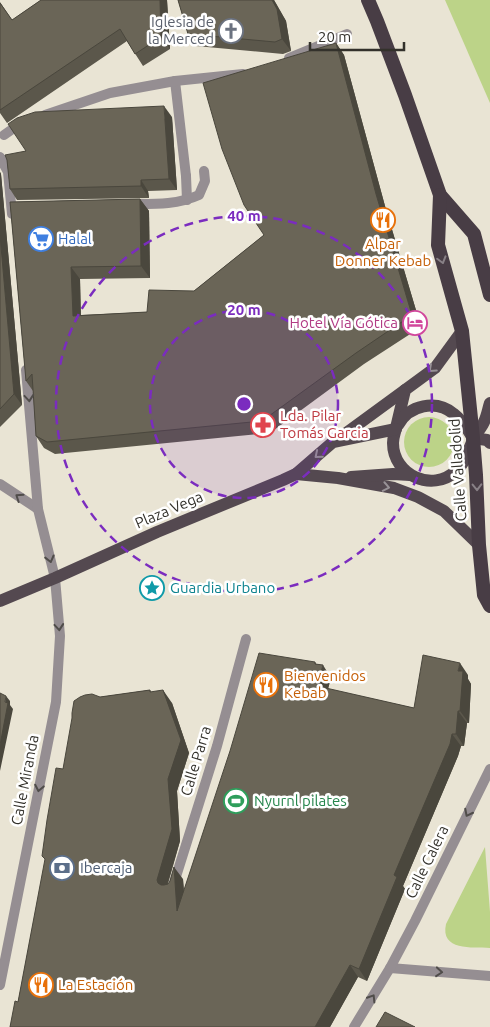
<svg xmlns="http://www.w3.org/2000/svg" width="490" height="1027" viewBox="0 0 490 1027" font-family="Ubuntu,sans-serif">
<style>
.green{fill:#bcd388}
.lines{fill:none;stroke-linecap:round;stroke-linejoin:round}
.pedestrian{stroke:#958e92;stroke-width:10}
.minor{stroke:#958e92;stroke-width:10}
.primary{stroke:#544950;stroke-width:12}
.trunk{stroke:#483d45;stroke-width:14}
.wall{fill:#5b574b}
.shaded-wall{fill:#4a473d}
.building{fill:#6a6557;stroke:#4a473d}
.oneway{stroke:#888186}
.oneway2{stroke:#989296}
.oneway3{stroke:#504d4a}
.ring{fill:none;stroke:#7b2cbf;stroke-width:2.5;stroke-dasharray:9 6}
.labels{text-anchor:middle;stroke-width:5;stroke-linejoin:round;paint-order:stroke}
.worship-label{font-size:15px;fill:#5b616d;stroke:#fff;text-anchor:end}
.shop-label{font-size:15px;fill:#366cbe;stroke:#fff;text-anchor:start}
.food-label{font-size:15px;fill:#c56008;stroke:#fff;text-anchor:start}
.hotel-label{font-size:15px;fill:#b23c85;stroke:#fff;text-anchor:end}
.health-label{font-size:15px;fill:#be3a42;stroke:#fff;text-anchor:start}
.street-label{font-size:15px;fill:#33312b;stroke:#fff}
.culture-label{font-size:15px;fill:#0d838f;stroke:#fff;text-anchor:start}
.leisure-label{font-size:15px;fill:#27864d;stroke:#fff;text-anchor:start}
.service-label{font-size:15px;fill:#4e5e75;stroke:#fff;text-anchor:start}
.centre{fill:#7b2cbf;stroke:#fff;stroke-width:2.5}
.ring-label{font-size:15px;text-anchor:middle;font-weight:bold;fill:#7b2cbf;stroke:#fff;stroke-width:5;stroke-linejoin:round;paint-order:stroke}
</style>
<rect width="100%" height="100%" fill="#e9e4d4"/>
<g class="green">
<path d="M445 0H490V103Z"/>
<circle cx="429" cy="442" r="25"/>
<path d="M485 847 490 912V948C472 947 440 951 446 924Z"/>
</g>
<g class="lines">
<g class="pedestrian">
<path d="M289 58 347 34"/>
<path d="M175 81 186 176"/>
<path d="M45 115 110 93 175 81 243 74"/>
<path d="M4 135 21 123"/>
<path d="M0 484 38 509"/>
<path d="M174 883 217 746 246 639"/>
</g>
<g class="minor">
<path d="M0 157 8 172 12 214"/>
<path d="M186 176 187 200"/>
<path d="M130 204C154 204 177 205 199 195L205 181 204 171"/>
<path d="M390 968 490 976"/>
<path d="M0 985 56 702 60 636 55 578 38 509 26 370"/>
<path d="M354 1027 390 968 415 921 490 769"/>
</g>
<g class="primary">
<path d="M462 331 435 368 405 390C402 403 399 415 396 428 395 433 393 437 393 443 393 475 432 493 456 471 466 463 468 449 474 438 477 432 482 427 484 422 487 416 488 409 490 403"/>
<path d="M398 425C409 405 436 399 454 414 462 420 468 430 473 438"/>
<path d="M473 438 487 440 490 443"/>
<path d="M338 439 405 390"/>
<path d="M296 474 338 478 394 488 418 497 444 511 479 545"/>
<path d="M351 477 393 474 410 475"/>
<path d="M0 601 55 578 157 532 283 480 296 474 333 442 396 429"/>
</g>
<g class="trunk">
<path d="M368 0 377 21 405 95 440 195 474 234 490 295"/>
<path d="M440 195 438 245 462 331 473 438 476 475 479 545 484 595 490 606"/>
</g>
</g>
<g class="wall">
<path d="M41 0H167L170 49 143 66 127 41 7 123 0 113V2L12 20Z"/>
<path d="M178 0H274L286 21 291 51 283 54 196 46 188 34Z"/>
<path d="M336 43 344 55 385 206 421 327 364 364 270 433 55 454 44 448 36 436 33 391 26 381 10 202 140 199 149 211 150 278 80 279 81 315 147 312 194 291 264 235Z"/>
<path d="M172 117 177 190 148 191 149 198 17 200 10 189 7 160 26 151Z"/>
<path d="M0 172 1 174 22 405 0 427Z"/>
<path d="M317 664 331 678 328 689 414 708 468 675V679L471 684 469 723H467L464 746H461L458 756 403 886 405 889 367 981 358 977 330 1027H10L18 1002 63 769 100 697 150 690 151 692 172 703 189 753 177 791 180 841 168 884 183 879 184 891Z"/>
</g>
<g class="shaded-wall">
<path d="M160 0H167L170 49 161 37Z"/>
<path d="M272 0H274L286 21 291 51 282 39Z"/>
<path d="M336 43 344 55 385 206 421 327 412 315 376 194Z"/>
<path d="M164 106 172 117 177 190 169 179Z"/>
<path d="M0 172 1 174 22 405 14 394 0 235Z"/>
<path d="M141 180 148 191 149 198 141 186Z"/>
<path d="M140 199 149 211 150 278 141 266Z"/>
<path d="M71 267 80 279 81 328 73 316Z"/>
<path d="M315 662 321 671 323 665 331 678 325 699 317 686Z"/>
<path d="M460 663 468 675V679L471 684 469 723 460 711 458 671Z"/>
<path d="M163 690 172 703 189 753 177 791 180 841 165 892 158 883 157 880 168 779Z"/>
<path d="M6 696 10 701V705L13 709 0 771V745Z"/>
<path d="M458 711 467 723 464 746 456 734Z"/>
<path d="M452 734 461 746 458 756 403 886 405 889 367 981 359 969 394 875Z"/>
<path d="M174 867 183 879 186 923 177 911Z"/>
<path d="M350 965 358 977 330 1027H315Z"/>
</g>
<g class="building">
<path d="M41 0H160L161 37 135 54 120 29 0 110V3L12 20Z"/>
<path d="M178 0H272L277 9 282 39 275 42 188 34Z"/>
<path d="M336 43 376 194 412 315 356 353 262 421 47 442 36 436 32 374 26 381 10 202 140 199 141 266 71 267 73 316 147 312 149 290 194 291 264 235 244 205 222 149 203 83Z"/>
<path d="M164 106 169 179 141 180V186L10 189 7 160 5 155 26 151 8 124 17 118 35 112Z"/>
<path d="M0 235 14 394 0 409Z"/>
<path d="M259 653 315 662V664L323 665 317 686 414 708 423 655 460 663 458 671H463L460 711H458L456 734H452L450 744 394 875 397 877 359 969 350 965 315 1027H10L15 1001 18 1002 45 859 42 856 47 820 56 768 63 769 72 718V713L74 701 80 697 85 695 92 694 100 697 150 690V692L163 690 181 740 168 779 172 829 157 880 158 883 161 885H164L168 884 170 881 174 867 177 911 230 751Z"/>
<path d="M0 693 6 696 5 702 8 703 0 745Z"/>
<path d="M385 1012 415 1027H376Z"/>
</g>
<defs><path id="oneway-chevron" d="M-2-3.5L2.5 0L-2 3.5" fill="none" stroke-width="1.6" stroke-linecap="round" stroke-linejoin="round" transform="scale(1.25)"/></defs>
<g class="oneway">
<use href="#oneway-chevron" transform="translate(442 260) rotate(74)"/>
<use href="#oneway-chevron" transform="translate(477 487) rotate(89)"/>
</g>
<g class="oneway2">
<use href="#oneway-chevron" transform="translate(432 369) rotate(138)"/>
<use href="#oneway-chevron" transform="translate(318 455) rotate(140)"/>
<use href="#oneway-chevron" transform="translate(386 487) rotate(11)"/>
</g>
<g class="oneway3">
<use href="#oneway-chevron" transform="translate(29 398) rotate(85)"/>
<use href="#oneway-chevron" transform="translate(19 497) rotate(-146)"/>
<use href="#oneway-chevron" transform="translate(50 559) rotate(76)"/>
<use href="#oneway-chevron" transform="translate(59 627) rotate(85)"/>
<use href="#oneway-chevron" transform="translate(39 788) rotate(101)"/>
<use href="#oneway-chevron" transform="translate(468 813) rotate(117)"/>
<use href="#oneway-chevron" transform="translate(439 972) rotate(5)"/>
<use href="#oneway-chevron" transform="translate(372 998) rotate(-58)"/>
</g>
<circle cx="244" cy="404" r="94" fill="#7b2cbf" fill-opacity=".12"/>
<g class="ring">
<circle cx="244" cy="404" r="94"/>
<circle cx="244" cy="404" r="188"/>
</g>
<defs>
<symbol id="church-ring" viewBox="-11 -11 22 22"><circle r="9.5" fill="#fff" stroke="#6b7280" stroke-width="1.5"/><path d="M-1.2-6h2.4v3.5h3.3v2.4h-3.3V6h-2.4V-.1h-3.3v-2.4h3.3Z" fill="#6b7280"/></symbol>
<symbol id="restaurant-ring" viewBox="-11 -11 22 22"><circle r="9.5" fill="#fff" stroke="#e8710a" stroke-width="1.5"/><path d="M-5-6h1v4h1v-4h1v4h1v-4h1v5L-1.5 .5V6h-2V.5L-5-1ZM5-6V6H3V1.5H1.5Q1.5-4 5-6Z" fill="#e8710a"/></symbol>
<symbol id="supermarket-ring" viewBox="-11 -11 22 22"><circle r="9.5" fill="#fff" stroke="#3f7fe0" stroke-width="1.5"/><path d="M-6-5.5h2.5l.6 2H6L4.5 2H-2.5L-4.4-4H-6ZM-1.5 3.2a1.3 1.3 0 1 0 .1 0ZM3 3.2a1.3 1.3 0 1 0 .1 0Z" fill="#3f7fe0"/></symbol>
<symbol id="hotel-ring" viewBox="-11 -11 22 22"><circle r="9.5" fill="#fff" stroke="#d1479c" stroke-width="1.5"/><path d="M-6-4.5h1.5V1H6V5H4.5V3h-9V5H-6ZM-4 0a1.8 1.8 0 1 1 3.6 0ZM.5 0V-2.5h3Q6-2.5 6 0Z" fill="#d1479c"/></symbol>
<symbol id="pharmacy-ring" viewBox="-11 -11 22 22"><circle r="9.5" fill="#fff" stroke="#e0444e" stroke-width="1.5"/><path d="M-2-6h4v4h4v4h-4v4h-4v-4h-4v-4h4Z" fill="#e0444e"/></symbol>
<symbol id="sight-ring" viewBox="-11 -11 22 22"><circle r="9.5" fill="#fff" stroke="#0f9aa8" stroke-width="1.5"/><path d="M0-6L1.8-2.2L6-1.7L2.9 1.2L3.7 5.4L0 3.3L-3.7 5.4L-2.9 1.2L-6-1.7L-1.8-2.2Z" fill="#0f9aa8"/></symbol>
<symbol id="stadium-ring" viewBox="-11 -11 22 22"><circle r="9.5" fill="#fff" stroke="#2e9e5b" stroke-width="1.5"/><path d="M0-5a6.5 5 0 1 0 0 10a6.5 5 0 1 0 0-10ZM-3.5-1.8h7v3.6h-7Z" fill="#2e9e5b"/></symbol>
<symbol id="bank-ring" viewBox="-11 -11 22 22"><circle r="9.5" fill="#fff" stroke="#5c6f8a" stroke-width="1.5"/><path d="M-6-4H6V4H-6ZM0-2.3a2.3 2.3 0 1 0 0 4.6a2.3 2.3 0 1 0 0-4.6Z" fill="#5c6f8a"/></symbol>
</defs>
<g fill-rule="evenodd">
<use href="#church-ring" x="217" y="17" width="28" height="28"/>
<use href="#restaurant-ring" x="369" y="206" width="28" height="28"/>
<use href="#supermarket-ring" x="27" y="225" width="28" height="28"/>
<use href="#hotel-ring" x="401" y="309" width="28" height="28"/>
<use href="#pharmacy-ring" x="249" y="411" width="28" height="28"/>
<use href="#sight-ring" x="138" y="574" width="28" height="28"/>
<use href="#restaurant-ring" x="252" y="671" width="28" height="28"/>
<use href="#stadium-ring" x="222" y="787" width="28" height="28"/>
<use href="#bank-ring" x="48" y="854" width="28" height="28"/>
<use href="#restaurant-ring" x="27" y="971" width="28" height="28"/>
</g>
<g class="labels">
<g class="worship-label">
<text x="214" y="27">Iglesia de<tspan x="214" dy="17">la Merced</tspan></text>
</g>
<g class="shop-label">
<text x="58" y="244">Halal</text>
</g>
<g class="food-label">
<text x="383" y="249" text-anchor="middle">Alpar<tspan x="383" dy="17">Donner Kebab</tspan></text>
<text x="284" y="681">Bienvenidos<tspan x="284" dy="17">Kebab</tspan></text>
<text x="58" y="990">La Estación</text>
</g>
<g class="hotel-label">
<text x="398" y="328">Hotel Vía Gótica</text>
</g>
<g class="health-label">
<text x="280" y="421">Lda. Pilar<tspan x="280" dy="17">Tomás Garcia</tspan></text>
</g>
<g class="street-label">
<text transform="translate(458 470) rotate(-94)" y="5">Calle Valladolid</text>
<text transform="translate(169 510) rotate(-23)" y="5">Plaza Vega</text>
<text transform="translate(196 761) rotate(-73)" y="5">Calle Parra</text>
<text transform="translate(25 780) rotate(-79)" y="5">Calle Miranda</text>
<text transform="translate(427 862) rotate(-64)" y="5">Calle Calera</text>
</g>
<g class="culture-label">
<text x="170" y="593">Guardia Urbano</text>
</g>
<g class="leisure-label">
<text x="254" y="806">Nyurnl pilates</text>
</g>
<g class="service-label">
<text x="80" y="873">Ibercaja</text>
</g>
</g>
<circle cx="244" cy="404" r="8" class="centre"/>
<g class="ring-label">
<text x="244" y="221">40 m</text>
<text x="244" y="315">20 m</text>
</g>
<path d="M310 42v8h94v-8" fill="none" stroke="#33312b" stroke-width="2.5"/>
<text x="318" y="42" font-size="15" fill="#33312b" stroke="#ffffff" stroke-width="4" paint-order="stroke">20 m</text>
</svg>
